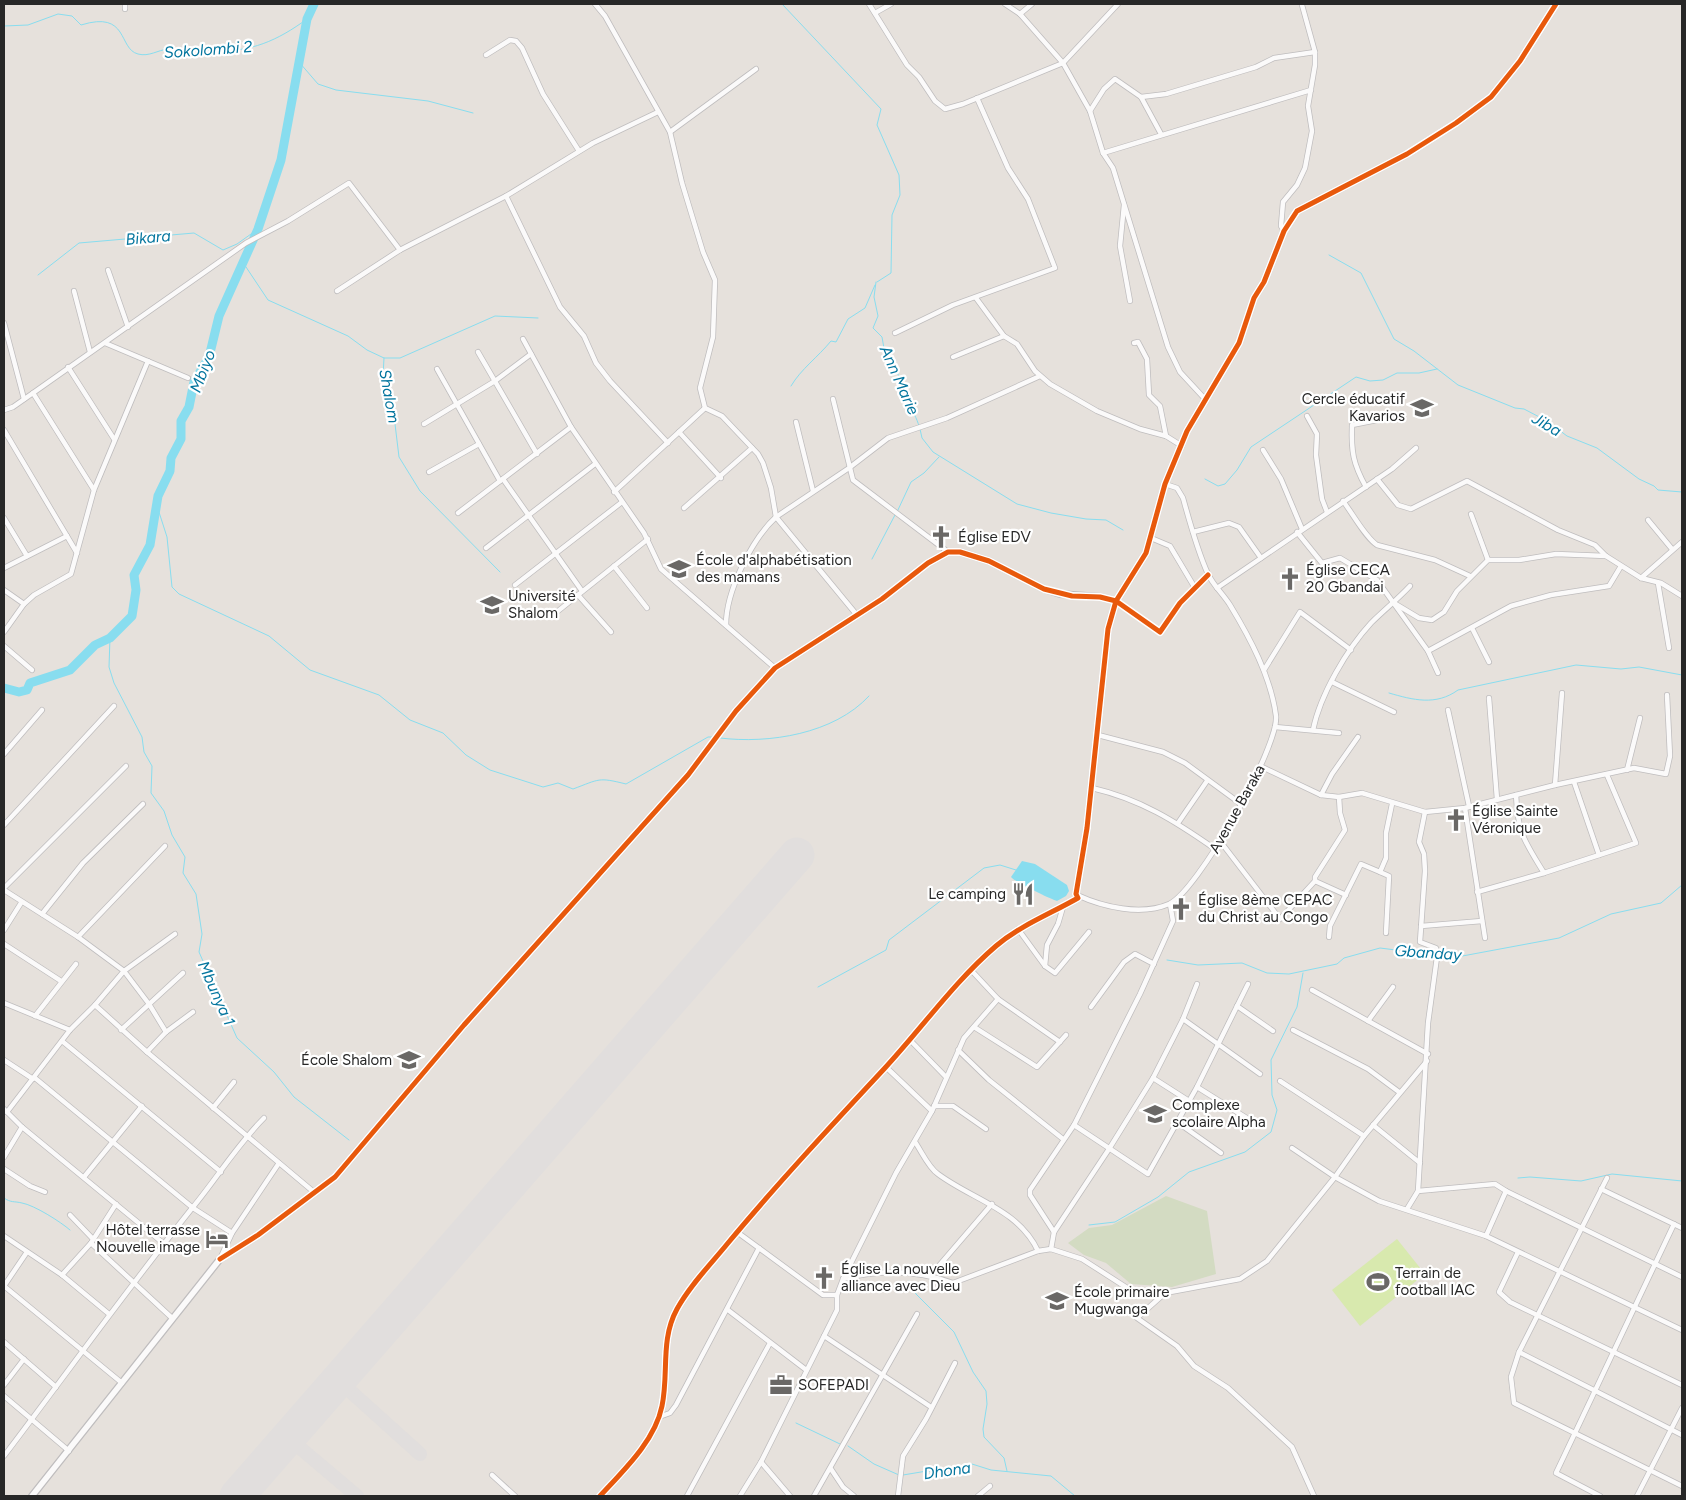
<svg xmlns="http://www.w3.org/2000/svg" width="1686" height="1500" viewBox="0 0 1686 1500" font-family="Figtree,sans-serif">
<style>
.cemetery{fill:#d3dbc2}
.pitch{fill:#d8e9ae}
.water{fill:#88ddef}
.lines{fill:none;stroke-linecap:round;stroke-linejoin:round}
.stream{stroke:#88ddef;stroke-width:1}
.river{stroke:#88ddef;stroke-width:9}
.taxiway{stroke:#e1dedd;stroke-width:14}
.runway{stroke:#e1dedd;stroke-width:35}
.minor-casing{stroke:#bfbdbe;stroke-width:6}
.tertiary-casing{stroke:#bfbdbe;stroke-width:8}
.minor{stroke:#fbfafa;stroke-width:4.5}
.tertiary{stroke:#fbfafa;stroke-width:5.5}
.cycleway-casing{stroke:#fff;stroke-width:8}
.cycleway{stroke:#e8590c;stroke-width:5}
.labels{text-anchor:middle;stroke-width:4.5;stroke-linejoin:round;paint-order:stroke}
.poi-label{font-size:15px;fill:#272727;stroke:#fff;text-anchor:start}
.street-label{font-size:15px;fill:#272727;stroke:#fff}
.water-label{font-size:16px;font-style:italic;fill:#03759e;stroke:#fff}
</style>
<rect width="100%" height="100%" fill="#e6e1dc"/>
<path class="cemetery" d="M1166 1196 1207 1211 1216 1274 1172 1287 1131 1284 1106 1263 1084 1255 1068 1243 1089 1228 1112 1225Z"/>
<path class="pitch" d="M1397 1239 1425 1274 1360 1326 1332 1290Z"/>
<path class="water" d="M1022 861 1035 864 1067 885 1069 891 1066 896 1057 901C1050 899 1015 882 1011 877Z"/>
<g class="lines">
<g class="stream">
<path d="M782 4 881 109 877 125 899 175 900 195 892 215 891 273 877 282"/>
<path d="M4 26 28 25 58 14 72 16 81 25C129 10 118 49 138 54 149 57 158 50 168 49 182 47 199 50 214 51 251 52 277 41 307 19"/>
<path d="M299 62 318 84 336 90 428 101 473 113"/>
<path d="M1329 255 1361 273 1394 339 1414 351 1458 385 1515 408 1524 409 1547 421 1567 436 1597 448 1639 479 1654 486 1658 490 1682 492"/>
<path d="M242 261 268 300 348 336 367 350 384 358H400L495 316 538 318"/>
<path d="M38 275 79 243 194 233 223 250 237 244 258 229"/>
<path d="M876 282 874 297 878 316 873 328 882 337 885 354 901 379C899 392 915 411 919 426"/>
<path d="M384 358 383 376 391 391 399 457 420 491 500 572"/>
<path d="M791 386C801 369 818 357 831 341L836 342 848 319 865 308 875 285"/>
<path d="M920 429 922 438 933 452 1017 504 1051 513 1086 519 1106 520 1123 530"/>
<path d="M1205 479 1218 486 1225 484 1237 470 1251 447 1356 377 1370 381 1383 380 1397 373H1419L1437 369"/>
<path d="M158 509 167 537 172 587 179 594 269 636 310 670 379 695 410 720 443 733 466 755 490 770 543 787 558 783 573 789C600 779 598 777 626 784L708 737H713"/>
<path d="M897 512 911 482 924 473 939 457"/>
<path d="M872 559 895 515"/>
<path d="M110 638 109 667 114 683 142 737 144 752 152 766 151 793 164 811 172 835 185 857 183 873 196 894 202 934 199 952 237 1038 274 1072 294 1097 349 1140"/>
<path d="M1389 693C1413 700 1436 706 1458 690L1576 665 1621 669 1639 667 1682 675"/>
<path d="M720 738C769 744 834 734 869 696"/>
<path d="M1439 955 1457 957 1559 938 1611 914 1661 903 1682 885"/>
<path d="M1167 960 1198 965 1242 963 1267 973 1289 974 1337 964 1344 958 1380 948 1435 955"/>
<path d="M818 987 886 950 889 940 984 868 1000 865 1016 870"/>
<path d="M1518 1178 1530 1177 1581 1181 1612 1174 1682 1181"/>
<path d="M4 1198C11 1203 14 1201 22 1203 34 1205 61 1222 70 1230"/>
<path d="M1089 1225 1115 1222 1158 1197 1189 1172 1245 1152 1271 1132 1277 1110 1272 1095 1271 1060 1297 1007 1303 973"/>
<path d="M909 1281 916 1294 954 1332 973 1372 986 1391 987 1404 983 1429 984 1437 1004 1458 1007 1471"/>
<path d="M796 1423 840 1444"/>
<path d="M848 1446 874 1464 899 1475"/>
<path d="M903 1475 927 1471 950 1472 972 1464 991 1470 1051 1476 1075 1496"/>
</g>
<path class="river" d="M4 688 19 692 27 690 30 683 70 670 95 645 110 638 132 616 136 590 134 575 150 545 158 496 170 471 171 458 181 439V421L189 407 194 382 209 357 219 316 258 229 281 160 307 19 314 4"/>
<g class="taxiway">
<path d="M345 1373V1380L349 1390 420 1454"/>
<path d="M331 1389 340 1387 349 1390"/>
<path d="M282 1445 291 1444 299 1447 357 1496"/>
</g>
<path class="runway" d="M237 1496 797 855"/>
<defs>
<g id="minor">
<path d="M595 4 605 16 670 132 682 183 703 252 715 280 713 337 700 388 705 408 722 416 758 454 763 463 771 488 776 517 856 614"/>
<path d="M869 4 907 65 919 77 935 101 945 109 963 104 1063 63 1118 4"/>
<path d="M1005 4 1020 14 1063 63 1090 111 1103 153 1113 168 1168 347 1180 372 1205 399"/>
<path d="M125 9V4"/>
<path d="M875 13 891 4"/>
<path d="M1020 14 1032 4"/>
<path d="M486 55 510 40 516 41 522 48 543 94 579 151"/>
<path d="M1141 97 1166 94 1256 67 1274 58 1315 52"/>
<path d="M1090 111 1104 89 1115 79 1141 97 1161 134"/>
<path d="M670 132 756 69"/>
<path d="M1103 153 1311 90"/>
<path d="M506 196 560 307 584 336 596 363 610 381 668 443"/>
<path d="M1124 205 1120 246 1130 301"/>
<path d="M1284 231 1281 226 1283 202 1297 185 1305 168 1312 131 1308 106 1315 65V52L1302 5"/>
<path d="M108 270 128 327"/>
<path d="M74 291 90 352"/>
<path d="M337 291 400 250"/>
<path d="M976 298 1004 336 1017 344 1035 371 1050 384 1097 411 1140 429 1166 436"/>
<path d="M4 323 24 399"/>
<path d="M895 333 953 305 1055 268 1028 199 1008 168 977 98"/>
<path d="M523 339 571 427 644 533 661 569 775 668"/>
<path d="M105 343 188 378"/>
<path d="M1134 343 1138 342 1147 359 1149 395 1160 406 1166 436 1182 446"/>
<path d="M478 352 537 454"/>
<path d="M953 357 1004 336"/>
<path d="M68 367 114 439"/>
<path d="M437 369 500 481"/>
<path d="M33 393 94 490"/>
<path d="M833 399 853 480 948 552"/>
<path d="M4 410 13 407 33 393 246 243 288 221 349 183 400 250 506 196 593 143 658 112"/>
<path d="M1307 416 1317 434 1316 455 1322 499 1327 512"/>
<path d="M796 422 813 491"/>
<path d="M424 424 495 381 531 354"/>
<path d="M4 430 77 553"/>
<path d="M679 432 721 478"/>
<path d="M1263 450 1281 479 1302 529"/>
<path d="M429 472 479 444"/>
<path d="M503 479 582 591"/>
<path d="M1377 479 1398 505 1411 509 1467 481 1558 530 1595 545 1606 556"/>
<path d="M1366 487C1353 464 1351 451 1352 425L1377 420"/>
<path d="M614 492 705 408"/>
<path d="M1343 501C1353 514 1365 537 1377 545L1435 560 1470 576"/>
<path d="M684 508 752 448"/>
<path d="M458 513 571 427"/>
<path d="M1471 514 1488 560"/>
<path d="M4 518 27 556"/>
<path d="M1648 520 1672 549"/>
<path d="M1193 532 1229 523 1239 527 1261 558"/>
<path d="M1297 532 1322 563 1340 558 1377 580 1428 651 1438 673"/>
<path d="M1151 538 1170 546 1195 588"/>
<path d="M486 548 595 464"/>
<path d="M614 566 647 608"/>
<path d="M4 568 67 536"/>
<path d="M1641 578 1682 542"/>
<path d="M1658 583 1669 648"/>
<path d="M515 585 622 502"/>
<path d="M1217 588 1392 469 1416 448"/>
<path d="M4 590 24 604"/>
<path d="M578 595 611 632"/>
<path d="M1116 601 1160 632 1180 603 1208 575"/>
<path d="M1394 603 1419 618 1432 620 1444 612 1457 591 1488 560H1519L1556 554 1606 556 1641 578 1661 583 1682 596"/>
<path d="M553 615 648 539"/>
<path d="M726 625C726 592 751 540 776 517L849 468 888 438 947 418 1040 376"/>
<path d="M1472 628 1489 662"/>
<path d="M4 632 24 604 34 595 71 574 94 490 148 361"/>
<path d="M4 646 32 670"/>
<path d="M1428 651 1511 606 1551 595 1609 586 1621 566"/>
<path d="M1264 670 1300 612 1351 650"/>
<path d="M1332 682 1394 712"/>
<path d="M1489 698 1497 799"/>
<path d="M1448 710 1469 806"/>
<path d="M1275 727 1339 733"/>
<path d="M1313 730C1320 695 1347 649 1371 623 1384 610 1398 599 1410 586"/>
<path d="M1098 735 1163 752 1185 763 1241 804"/>
<path d="M4 754 42 710"/>
<path d="M1262 767 1321 795 1339 797 1362 793 1425 812 1465 808 1555 785 1634 768 1666 774 1670 756 1667 695"/>
<path d="M1627 770 1640 718"/>
<path d="M1574 782 1599 855"/>
<path d="M1555 785 1562 693"/>
<path d="M1092 788C1140 799 1175 821 1215 849"/>
<path d="M1321 795 1332 774 1358 737"/>
<path d="M1516 795C1518 834 1524 840 1544 873"/>
<path d="M1465 808 1485 938"/>
<path d="M1178 823 1207 781"/>
<path d="M4 825 114 706"/>
<path d="M1220 841 1280 919 1315 881V877L1345 830 1340 813 1339 797"/>
<path d="M1380 872 1389 876 1386 933"/>
<path d="M1315 881 1346 895"/>
<path d="M4 888 126 766"/>
<path d="M4 890 78 937 124 971 149 1004 166 1032"/>
<path d="M1477 892 1544 873 1636 843 1607 775"/>
<path d="M1077 895C1103 907 1141 916 1169 904 1197 892 1279 747 1276 716 1271 677 1250 638 1230 605 1223 594 1213 585 1208 574 1197 550 1190 523 1183 498L1177 488 1165 484"/>
<path d="M42 914 83 863 143 804"/>
<path d="M1421 926 1482 921"/>
<path d="M1018 929 1045 966 1055 973 1089 932"/>
<path d="M4 930 21 903"/>
<path d="M78 937 165 846"/>
<path d="M1329 937 1330 926 1361 864 1380 872 1386 858V833L1392 804"/>
<path d="M4 944 61 981"/>
<path d="M1045 966 1047 945 1058 924 1063 907"/>
<path d="M971 970 998 999 1060 1042"/>
<path d="M1312 990 1428 1054"/>
<path d="M4 1003 70 1030"/>
<path d="M95 1005 147 1052 315 1193"/>
<path d="M1237 1006 1273 1031"/>
<path d="M1091 1007 1124 962 1135 954 1154 964"/>
<path d="M35 1016 76 964"/>
<path d="M1183 1019 1260 1074"/>
<path d="M1368 1021 1393 987"/>
<path d="M974 1027 1037 1067 1066 1035"/>
<path d="M121 1030 183 973"/>
<path d="M1293 1030 1368 1069 1399 1092"/>
<path d="M909 1039 946 1077"/>
<path d="M62 1041 221 1172"/>
<path d="M958 1050 989 1080 1063 1139"/>
<path d="M147 1052 166 1032 193 1012"/>
<path d="M4 1060 33 1079"/>
<path d="M886 1067 932 1111"/>
<path d="M35 1078 193 1208 232 1233"/>
<path d="M1153 1078 1189 1101"/>
<path d="M1280 1081 1364 1136"/>
<path d="M1197 1087 1253 1122"/>
<path d="M934 1106H953L986 1129"/>
<path d="M213 1108 234 1082"/>
<path d="M4 1109 22 1127 163 1243"/>
<path d="M7 1112 70 1030 95 1005 124 971 175 934"/>
<path d="M1177 1122 1221 1153"/>
<path d="M1074 1125 1148 1174 1197 1087 1248 984"/>
<path d="M1373 1125 1420 1163"/>
<path d="M915 1142C922 1152 928 1167 938 1174 973 1200 1018 1209 1038 1251"/>
<path d="M1292 1148 1335 1177 1379 1201 1486 1236 1682 1330"/>
<path d="M4 1157 22 1127"/>
<path d="M4 1169 30 1186 45 1192"/>
<path d="M84 1177 142 1106"/>
<path d="M1607 1178 1519 1352 1511 1377 1514 1403 1682 1486"/>
<path d="M1601 1189 1682 1228"/>
<path d="M1418 1191 1495 1184 1506 1191 1486 1236"/>
<path d="M1506 1191 1682 1277"/>
<path d="M1407 1209 1418 1191 1428 1023 1437 957 1436 948 1420 942 1425 871 1424 854 1419 842 1425 812"/>
<path d="M70 1215 93 1239"/>
<path d="M737 1232 823 1295H837"/>
<path d="M1054 1232 1030 1195V1190L1074 1125 1140 994 1173 921 1170 904"/>
<path d="M4 1236 62 1275 109 1314"/>
<path d="M91 1243 172 1318"/>
<path d="M1051 1249 1054 1232 1109 1149 1153 1078 1183 1019 1197 984"/>
<path d="M1518 1252 1499 1292 1510 1302 1682 1385"/>
<path d="M220 1259 232 1233 279 1163"/>
<path d="M62 1275 91 1243 116 1204"/>
<path d="M931 1275 992 1204"/>
<path d="M843 1279C880 1269 917 1270 953 1283L1038 1251 1051 1249 1082 1259 1135 1293H1165L1240 1279 1267 1261 1335 1177 1364 1136 1427 1061"/>
<path d="M4 1286 122 1383"/>
<path d="M4 1286 27 1252"/>
<path d="M1165 1293 1137 1318 1177 1346 1194 1366 1228 1388 1292 1447 1314 1496"/>
<path d="M728 1310 805 1369"/>
<path d="M824 1336 931 1407"/>
<path d="M4 1342 56 1387"/>
<path d="M1519 1352 1682 1435"/>
<path d="M4 1385 24 1359"/>
<path d="M4 1396 69 1451"/>
<path d="M659 1417 670 1413 676 1405 759 1248"/>
<path d="M4 1456C67 1373 128 1288 193 1207 217 1178 237 1145 264 1118"/>
<path d="M761 1462 790 1496"/>
<path d="M831 1469 843 1487 854 1496"/>
<path d="M492 1475 515 1496"/>
<path d="M687 1496 770 1343"/>
<path d="M740 1496 761 1462 837 1310V1295L843 1279 896 1173 932 1111 964 1038 998 999"/>
<path d="M814 1496 917 1314"/>
<path d="M898 1496 903 1456 926 1419 955 1363"/>
<path d="M978 1496 990 1486"/>
<path d="M1600 1496 1556 1473 1674 1224"/>
<path d="M1637 1496 1682 1408"/>
</g>
<g id="tertiary">
<path d="M32 1496 220 1259 258 1235 335 1177 464 1025 688 775 736 711 775 668 882 599 928 563 948 552H960L989 561 1044 589 1060 594 1100 597 1116 601"/>
<path d="M600 1496C623 1471 655 1441 662 1406 669 1373 660 1340 677 1309 690 1285 711 1264 728 1243 778 1183 831 1126 884 1069 922 1028 954 982 996 946 1021 925 1050 914 1078 898L1076 894 1087 828 1108 629 1116 601 1146 553 1165 484 1187 431 1239 343 1254 298 1264 282 1284 231 1297 211 1407 154 1456 123 1491 97 1520 61 1556 4"/>
</g>
</defs>
<use href="#minor" class="minor-casing"/>
<use href="#tertiary" class="tertiary-casing"/>
<use href="#minor" class="minor"/>
<use href="#tertiary" class="tertiary"/>
<defs>
<g id="cycleway">
<path d="M220 1259 258 1235 335 1177 464 1025 688 775 736 711 775 668 882 599 928 563 948 552H960L989 561 1044 589 1072 596 1100 597 1116 601 1160 632 1180 603 1208 575"/>
<path d="M600 1496C623 1471 655 1441 662 1406 669 1373 660 1340 677 1309 690 1285 711 1264 728 1243 778 1183 831 1126 884 1069 922 1028 954 982 996 946 1021 925 1050 914 1078 898L1076 894 1087 828 1108 629 1116 601 1146 553 1165 484 1187 431 1239 343 1254 298 1264 282 1284 231 1297 211 1407 154 1456 123 1491 97 1520 61 1556 4"/>
</g>
</defs>
<use href="#cycleway" class="cycleway-casing"/>
<use href="#cycleway" class="cycleway"/>
</g>
<defs>
<symbol id="school-bare" viewBox="-9 -9 18 18"><path d="M0-5L7-2L0 1L-7-2ZM-4 1L0 2.5L4 1V4Q0 6-4 4Z" fill="#6a6866" stroke="#fff" stroke-width="2.5" paint-order="stroke"/></symbol>
<symbol id="church-bare" viewBox="-9 -9 18 18"><path d="M-1.2-6h2.4v3.5h3.3v2.4h-3.3V6h-2.4V-.1h-3.3v-2.4h3.3Z" fill="#6a6866" stroke="#fff" stroke-width="2.5" paint-order="stroke"/></symbol>
<symbol id="university-bare" viewBox="-9 -9 18 18"><path d="M0-5L7-2L0 1L-7-2ZM-4 1L0 2.5L4 1V4Q0 6-4 4Z" fill="#6a6866" stroke="#fff" stroke-width="2.5" paint-order="stroke"/></symbol>
<symbol id="restaurant-bare" viewBox="-9 -9 18 18"><path d="M-5-6h1v4h1v-4h1v4h1v-4h1v5L-1.5 .5V6h-2V.5L-5-1ZM5-6V6H3V1.5H1.5Q1.5-4 5-6Z" fill="#6a6866" stroke="#fff" stroke-width="2.5" paint-order="stroke"/></symbol>
<symbol id="hotel-bare" viewBox="-9 -9 18 18"><path d="M-6-4.5h1.5V1H6V5H4.5V3h-9V5H-6ZM-4 0a1.8 1.8 0 1 1 3.6 0ZM.5 0V-2.5h3Q6-2.5 6 0Z" fill="#6a6866" stroke="#fff" stroke-width="2.5" paint-order="stroke"/></symbol>
<symbol id="stadium-bare" viewBox="-9 -9 18 18"><path d="M0-5a6.5 5 0 1 0 0 10a6.5 5 0 1 0 0-10ZM-3.5-1.8h7v3.6h-7Z" fill="#6a6866" stroke="#fff" stroke-width="2.5" paint-order="stroke"/></symbol>
<symbol id="office-bare" viewBox="-9 -9 18 18"><path d="M-6-3h4V-5.5h4V-3h4V5H-6ZM-1-4.5V-3h2v-1.5ZM-6 0V1H6V0Z" fill="#6a6866" stroke="#fff" stroke-width="2.5" paint-order="stroke"/></symbol>
</defs>
<g fill-rule="evenodd">
<use href="#school-bare" x="1406" y="392" width="32" height="32"/>
<use href="#church-bare" x="925" y="521" width="32" height="32"/>
<use href="#school-bare" x="663" y="553" width="32" height="32"/>
<use href="#church-bare" x="1274" y="563" width="32" height="32"/>
<use href="#university-bare" x="476" y="589" width="32" height="32"/>
<use href="#church-bare" x="1440" y="804" width="32" height="32"/>
<use href="#restaurant-bare" x="1007" y="878" width="32" height="32"/>
<use href="#church-bare" x="1165" y="893" width="32" height="32"/>
<use href="#school-bare" x="393" y="1044" width="32" height="32"/>
<use href="#school-bare" x="1139" y="1098" width="32" height="32"/>
<use href="#hotel-bare" x="201" y="1223" width="32" height="32"/>
<use href="#church-bare" x="808" y="1262" width="32" height="32"/>
<use href="#stadium-bare" x="1362" y="1266" width="32" height="32"/>
<use href="#school-bare" x="1041" y="1285" width="32" height="32"/>
<use href="#office-bare" x="765" y="1369" width="32" height="32"/>
</g>
<g class="labels">
<g class="poi-label">
<text x="1405" y="404" text-anchor="end">Cercle éducatif<tspan x="1405" dy="17">Kavarios</tspan></text>
<text x="958" y="542">Église EDV</text>
<text x="696" y="565">École d'alphabétisation<tspan x="696" dy="17">des mamans</tspan></text>
<text x="1306" y="575">Église CECA<tspan x="1306" dy="17">20 Gbandai</tspan></text>
<text x="508" y="601">Université<tspan x="508" dy="17">Shalom</tspan></text>
<text x="1472" y="816">Église Sainte<tspan x="1472" dy="17">Véronique</tspan></text>
<text x="1006" y="899" text-anchor="end">Le camping</text>
<text x="1198" y="905">Église 8ème CEPAC<tspan x="1198" dy="17">du Christ au Congo</tspan></text>
<text x="392" y="1065" text-anchor="end">École Shalom</text>
<text x="1172" y="1110">Complexe<tspan x="1172" dy="17">scolaire Alpha</tspan></text>
<text x="200" y="1235" text-anchor="end">Hôtel terrasse<tspan x="200" dy="17">Nouvelle image</tspan></text>
<text x="841" y="1274">Église La nouvelle<tspan x="841" dy="17">alliance avec Dieu</tspan></text>
<text x="1395" y="1278">Terrain de<tspan x="1395" dy="17">football IAC</tspan></text>
<text x="1074" y="1297">École primaire<tspan x="1074" dy="17">Mugwanga</tspan></text>
<text x="798" y="1390">SOFEPADI</text>
</g>
<g class="street-label">
<text transform="translate(1237 809) rotate(-61)" y="5">Avenue Baraka</text>
</g>
<g class="water-label">
<text transform="translate(208 49) rotate(-4)" y="6">Sokolombi 2</text>
<text transform="translate(148 237) rotate(-5)" y="6">Bikara</text>
<text transform="translate(202 371) rotate(-69)" y="6">Mbiyo</text>
<text transform="translate(900 380) rotate(66)" y="6">Ann Marie</text>
<text transform="translate(390 396) rotate(80)" y="6">Shalom</text>
<text transform="translate(1547 424) rotate(30)" y="6">Jiba</text>
<text transform="translate(1428 952) rotate(4)" y="6">Gbanday</text>
<text transform="translate(217 993) rotate(66)" y="6">Mbunya 1</text>
<text transform="translate(947 1470) rotate(-8)" y="6">Dhona</text>
</g>
</g>
<rect width="1686" height="1500" fill="none" stroke="#272727" stroke-width="10"/>
</svg>
